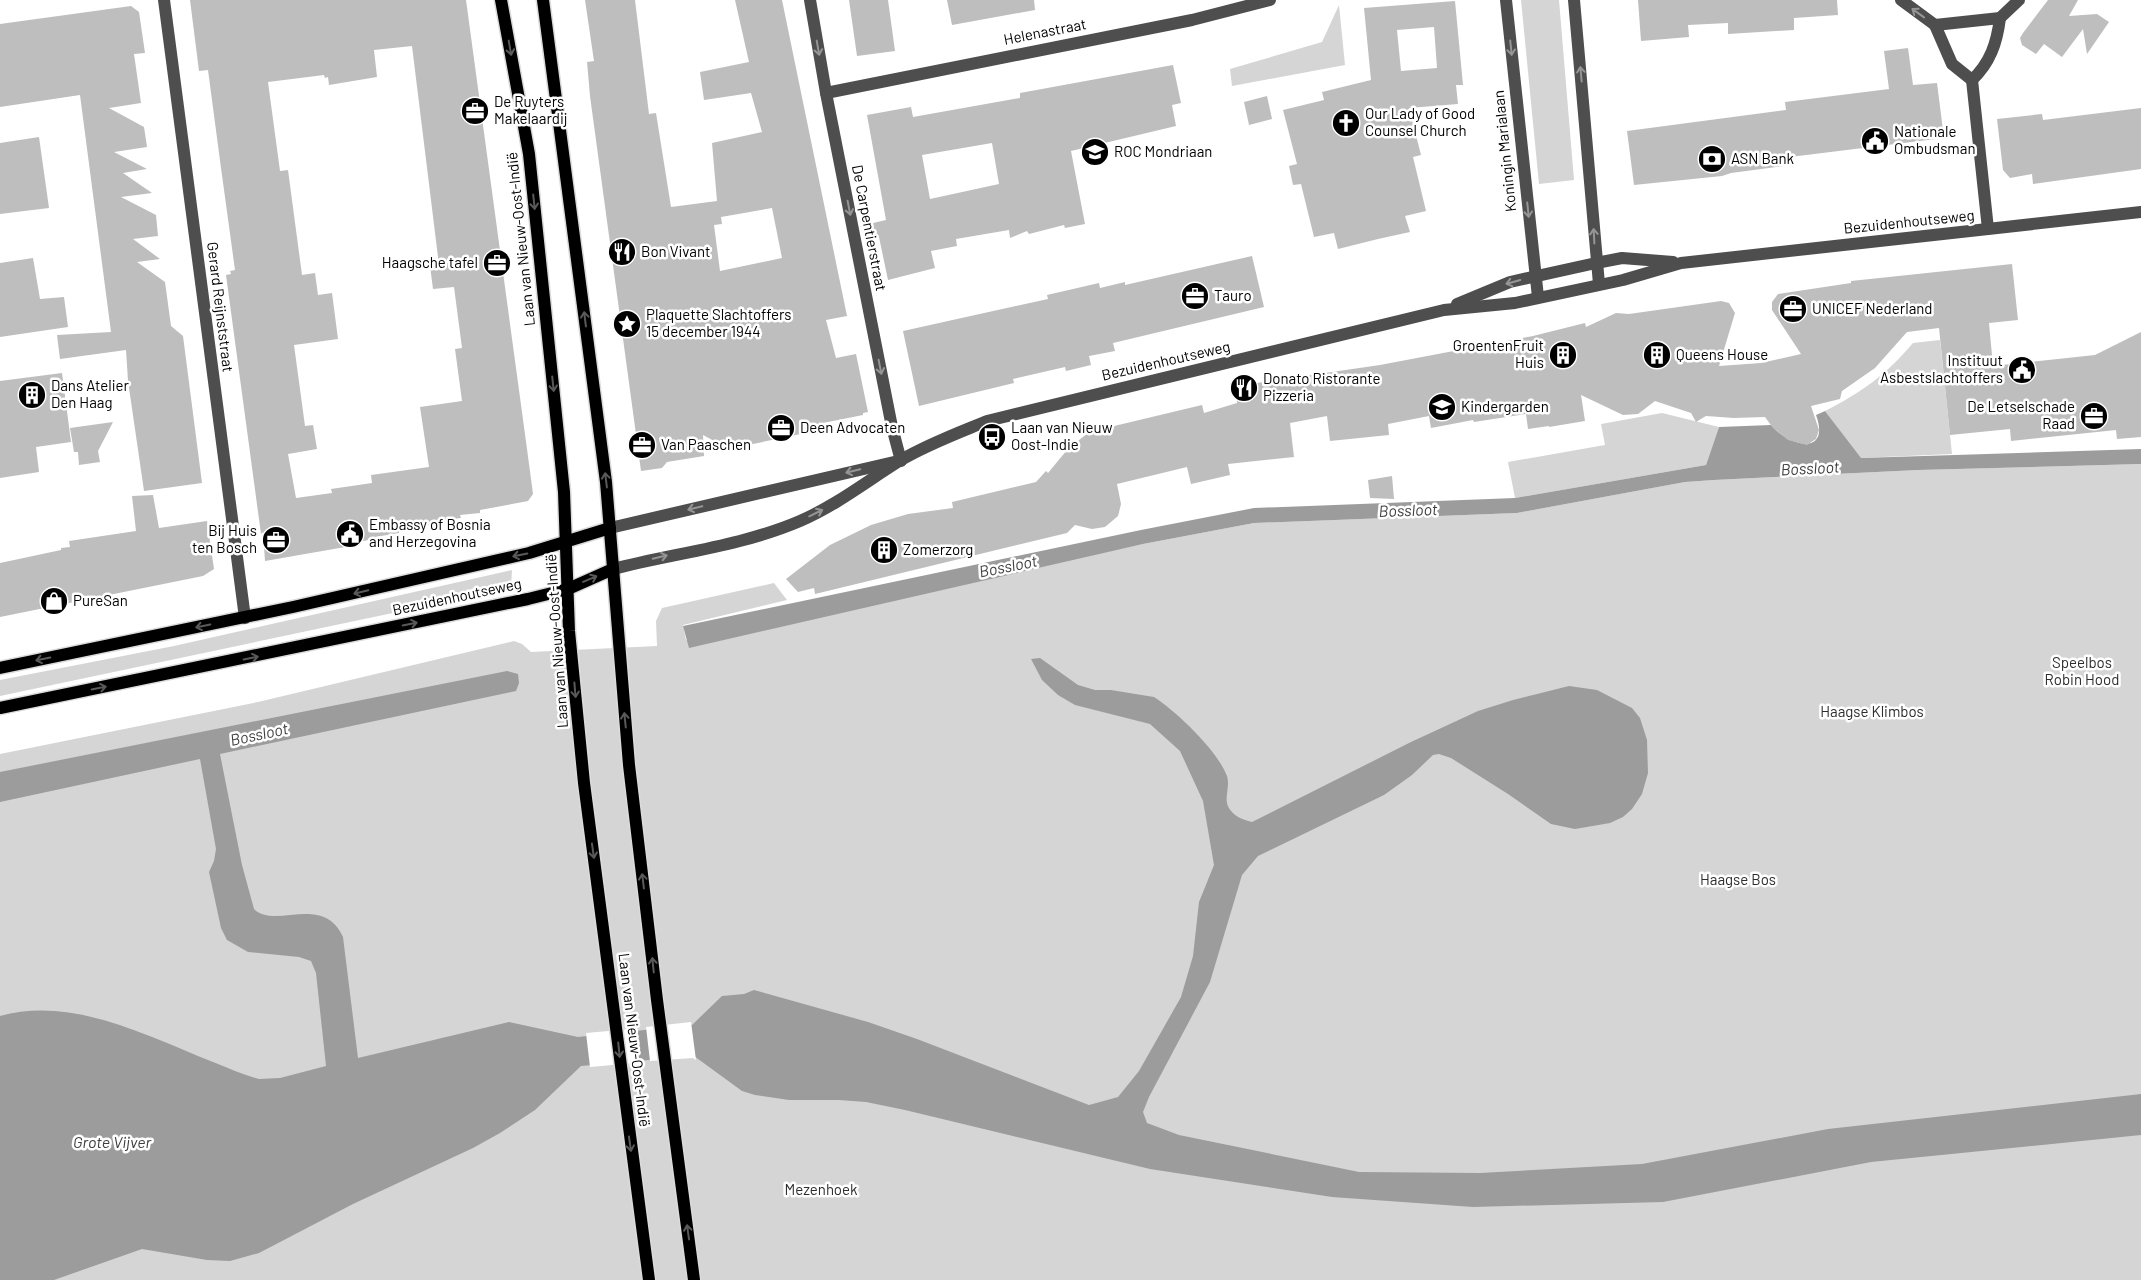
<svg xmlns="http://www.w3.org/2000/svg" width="2141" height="1280" viewBox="0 0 2141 1280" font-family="Barlow,sans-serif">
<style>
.green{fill:#d5d5d5}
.water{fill:#9c9c9c}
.pier{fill:#fff}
.building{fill:#bebebe;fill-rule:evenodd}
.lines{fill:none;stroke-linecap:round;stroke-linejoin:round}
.major-casing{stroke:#dbdbdb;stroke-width:15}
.minor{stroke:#4e4e4e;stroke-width:12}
.major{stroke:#000;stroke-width:12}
.oneway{stroke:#959595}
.oneway2{stroke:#595959}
.labels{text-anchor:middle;stroke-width:5;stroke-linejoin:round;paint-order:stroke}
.street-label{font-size:15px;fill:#000;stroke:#fff}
.poi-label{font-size:15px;fill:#000;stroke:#fff;text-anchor:start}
.park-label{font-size:15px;fill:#2c2c2c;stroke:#fff}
.water-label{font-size:16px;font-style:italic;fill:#3d3d3d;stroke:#fff}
</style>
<rect width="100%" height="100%" fill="#fff"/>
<g class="green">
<path d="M1521 0H1559L1574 180 1539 184Z"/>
<path d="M1339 5 1345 65 1232 86 1230 69 1322 42Z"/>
<path d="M1940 340 1952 454 1860 458 1825 411C1862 392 1886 375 1913 343Z"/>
<path d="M1662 413 1719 427 1706 465 1515 498 1508 462 1605 445 1601 424Z"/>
<path d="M2141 464V1280H0V754L258 702 514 641 522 644 531 652 657 646 656 621 662 608 774 583 787 600 683 625 686 640 1143 544 1254 523 1517 513 1685 482 1714 480 1918 470Z"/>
<path d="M512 570 511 588 0 696V680L174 646Z"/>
</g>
<g class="water">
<path d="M1825 411 1861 458 2141 449V464L1918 470 1714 480 1685 482 1517 513 1254 523 1143 544 689 648 683 626 1141 530 1254 508 1515 498 1706 465 1719 427 1771 425C1789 447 1831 456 1816 415Z"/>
<path d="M1040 658 1078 685 1095 690H1111L1154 697C1177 712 1217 750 1227 776 1231 789 1221 801 1232 812 1237 818 1245 820 1252 822L1411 742 1478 711 1513 700 1569 686 1597 690 1632 708 1640 718 1647 740 1648 773 1642 794 1632 809 1623 817 1610 823 1575 829 1551 824 1508 794 1451 758 1439 754 1433 755 1412 775 1384 795 1258 856 1242 875 1210 982 1149 1097 1143 1112 1147 1123 1179 1135 1359 1172 1480 1173 1642 1164 1828 1129 2141 1094V1135L1871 1162 1663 1202 1473 1207 1332 1197 1150 1169 905 1110 866 1102 839 1100H789L755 1095 742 1091 694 1056 581 1066 535 1110 500 1133 473 1148 353 1204 259 1253 230 1261 207 1260 142 1249 54 1280H0V1016C73 996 147 1036 213 1062 228 1068 244 1075 259 1079L280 1078 326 1066 316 973 311 961 299 957 248 952 227 940 221 928 209 872 214 861 216 849 200 759 0 802V772L507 671 518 674 519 683 516 691 220 754 242 865 254 909C275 930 323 893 343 937L358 1058 509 1022 578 1037 692 1025 722 996 744 994 754 990 868 1022 917 1039 1089 1105 1118 1097 1139 1071 1181 997 1193 956 1199 902 1214 865 1203 801 1180 751 1150 724 1075 705 1058 695 1042 680 1031 659Z"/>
</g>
<g class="pier">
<path d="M691 1022 696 1060 693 1058 650 1061 646 1027Z"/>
<path d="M631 1029 635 1063 590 1067 586 1033Z"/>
</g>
<g class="building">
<path d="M190 0H466L527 449 533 494 528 501 480 510V513L460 515 461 518 431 522V525L399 531V533L375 537V539L351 543V546L265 561 263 532 261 534 226 275 231 274 230 271 235 270 221 168 208 70 199 71ZM412 46 439 265 430 266 433 289 454 287 462 348 455 349 462 401 420 407 429 467 371 475 372 483 331 489 332 493 296 498 288 454 317 449 313 425 305 426 294 345 338 339 332 293 318 295 315 273 302 275 288 170 280 171 268 82 324 75 325 78 328 77 329 85 377 77 374 50Z"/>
<path d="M585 0H635L649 114 656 113 671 207 717 201 712 143 762 132 751 93 704 100 700 72 749 62 735 0H782L847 316 826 320 836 358 856 354 868 412 863 413V415L818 424 819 426 813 427 815 431 729 449 703 435 704 456 667 462 662 468 641 471 590 96 587 62 594 61ZM772 208 782 258 720 271 714 225 722 224 721 217Z"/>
<path d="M849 0H888L895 51 857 56Z"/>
<path d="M947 0H1034L1035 10 952 25Z"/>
<path d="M1638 0H1837L1838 15 1794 18V30L1728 34V23L1688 25 1689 37 1641 41Z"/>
<path d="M2048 0H2078L2069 16 2097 14 2109 22 2087 54 2083 29 2062 57 2044 44 2036 54 2022 45 2020 38 2023 33Z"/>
<path d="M1455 1 1463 85H1456L1458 104 1409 108 1421 155 1413 157 1426 211 1405 216 1410 232 1378 239 1338 249 1334 233 1314 237 1301 184 1293 185 1289 166 1297 164 1283 110 1324 100 1322 92 1371 80 1364 8ZM1434 27 1437 68 1401 71 1397 30Z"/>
<path d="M131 6 139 12 145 53 134 54 141 103 109 108 144 127 147 147 114 152 147 169 123 173 152 193 121 197 156 215 158 236 133 239 160 259 137 262 165 282 171 326 183 336 202 483 144 491 128 381 126 350 60 359 57 335 111 332 80 95 0 107V24Z"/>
<path d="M1908 48 1913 85 1937 83 1944 138 1790 157 1791 165 1731 173 1722 176 1634 185 1627 131 1786 110 1785 102 1889 89 1884 51Z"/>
<path d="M1173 65 1181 103 1172 105 1176 126 1071 151 1085 224 1065 228 1064 225 1029 234 1027 231 1010 238 1009 230 956 239 957 246 931 251 935 268 888 280 879 237 860 226 886 220 867 115 911 107 913 117 1020 98V93ZM992 143 999 184 930 199 922 155Z"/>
<path d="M1267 96 1272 119 1249 125 1244 102Z"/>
<path d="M2141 108V169L2033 184 2032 174 2010 178 2003 170 1997 119 2042 114 2043 120Z"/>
<path d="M39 137 49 208 0 214V143Z"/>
<path d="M1252 256 1264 307 1113 343 1115 351 1089 356 1091 365 1066 371 1065 367 1013 379 1014 383 919 406 903 331 1048 299 1047 295 1099 283 1100 288 1125 282V285Z"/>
<path d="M33 258 40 299 64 297 68 327 0 337V263Z"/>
<path d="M2012 264 2018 320 1989 323 1993 366 2095 355 2141 332V437L2117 439 2116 430 2011 441 2010 429 1950 435 1939 328 1907 332 1875 368 1842 391 1840 399 1811 406 1819 430 1816 439 1807 445 1788 440 1773 428 1765 417 1734 418 1706 416 1696 422 1691 413 1655 401 1638 414 1623 415 1581 395 1585 421 1549 427V426L1528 429 1526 414 1474 422 1473 420 1431 428 1429 416 1388 424 1389 435 1330 441 1327 416 1290 423 1294 457 1228 464 1230 475 1191 484 1187 467 1117 484 1121 504 1118 516 1105 527 1092 529 1075 525 1067 533 815 594 814 588 798 592 786 579 830 545 871 525 908 514 953 508 952 502 1036 482 1046 471 1048 473 1067 450 1089 432 1202 405 1204 413 1237 403 1236 386 1380 365 1533 336 1585 323 1586 327 1616 313 1629 314 1721 301 1729 303 1735 313 1719 366 1761 363 1801 354 1772 310V302L1778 294 1851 283V281Z"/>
<path d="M62 373 71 442 36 447 39 472 0 478V381Z"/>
<path d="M113 422 98 451 100 462 79 465 78 452H74L70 428Z"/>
<path d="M1392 476 1394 499 1370 498 1368 480Z"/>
<path d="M153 495 159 528 207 521 214 569 203 576 0 617V563L61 550V548L70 547 69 541 136 531 132 496Z"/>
</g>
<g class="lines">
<defs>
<g id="major">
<path d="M501 0 529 154 564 492 569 631 584 783 649 1280"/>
<path d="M543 0 606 482 629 765 657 1000 694 1280"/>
<path d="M0 668 293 607 529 553 610 528"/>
<path d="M0 708 528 599 568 589 613 569"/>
</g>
</defs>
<use href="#major" class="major-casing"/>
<g class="minor">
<path d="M164 0 245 618"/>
<path d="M810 0 826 93 892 427 901 461"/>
<path d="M1506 0 1538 297"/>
<path d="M1574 0 1599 284"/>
<path d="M1901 0 1935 25"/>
<path d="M1935 25 2000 18 2019 0"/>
<path d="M1935 25 1952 64 1972 80"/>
<path d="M1972 80 1988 229"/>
<path d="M1972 80C1990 63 1997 43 2000 18"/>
<path d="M826 93 1192 20 1270 0"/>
<path d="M1457 304 1510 282 1596 263 1622 258 1673 262"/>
<path d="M610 528 894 462"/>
<path d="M613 569C675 553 742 546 800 521 837 505 867 481 901 460 928 444 958 433 987 421L1444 310 1515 303 1623 280 1681 263 2141 212"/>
</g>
<use href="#major" class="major"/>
</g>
<defs><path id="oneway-shaft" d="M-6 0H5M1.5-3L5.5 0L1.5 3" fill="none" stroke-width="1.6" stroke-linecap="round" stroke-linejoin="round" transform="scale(1.25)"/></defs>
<g class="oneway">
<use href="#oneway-shaft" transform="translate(1918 13) rotate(-144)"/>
<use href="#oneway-shaft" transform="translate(818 48) rotate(80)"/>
<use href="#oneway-shaft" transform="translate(1511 48) rotate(84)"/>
<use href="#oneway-shaft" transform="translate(1581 74) rotate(-95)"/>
<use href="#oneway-shaft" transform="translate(849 208) rotate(79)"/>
<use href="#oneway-shaft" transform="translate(1528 210) rotate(84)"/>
<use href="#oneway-shaft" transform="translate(1594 236) rotate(-93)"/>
<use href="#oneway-shaft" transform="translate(1513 282) rotate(164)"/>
<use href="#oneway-shaft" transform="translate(880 367) rotate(79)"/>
<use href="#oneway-shaft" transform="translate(853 471) rotate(167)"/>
<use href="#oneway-shaft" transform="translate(695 508) rotate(167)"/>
<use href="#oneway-shaft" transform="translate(816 513) rotate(-26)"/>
<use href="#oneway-shaft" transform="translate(660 557) rotate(-13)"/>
</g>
<g class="oneway2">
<use href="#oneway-shaft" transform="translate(510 48) rotate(80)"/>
<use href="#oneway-shaft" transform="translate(534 202) rotate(84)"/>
<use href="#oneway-shaft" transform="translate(585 319) rotate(-97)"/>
<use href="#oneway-shaft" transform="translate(553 384) rotate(84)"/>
<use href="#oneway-shaft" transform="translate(606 480) rotate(-97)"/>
<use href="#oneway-shaft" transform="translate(520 555) rotate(168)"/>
<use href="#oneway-shaft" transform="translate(590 579) rotate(-23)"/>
<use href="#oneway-shaft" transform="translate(361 592) rotate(167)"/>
<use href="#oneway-shaft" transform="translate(410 624) rotate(-12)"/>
<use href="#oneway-shaft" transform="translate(203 626) rotate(168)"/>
<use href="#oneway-shaft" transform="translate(251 658) rotate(-12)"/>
<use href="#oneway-shaft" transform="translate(43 659) rotate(168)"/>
<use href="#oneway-shaft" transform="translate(99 688) rotate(-11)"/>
<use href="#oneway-shaft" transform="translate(575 690) rotate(85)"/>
<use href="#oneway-shaft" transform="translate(625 720) rotate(-96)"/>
<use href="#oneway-shaft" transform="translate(593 851) rotate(82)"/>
<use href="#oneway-shaft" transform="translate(643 881) rotate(-97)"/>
<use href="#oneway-shaft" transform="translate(653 965) rotate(-96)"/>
<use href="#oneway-shaft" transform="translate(619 1050) rotate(84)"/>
<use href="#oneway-shaft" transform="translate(630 1144) rotate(82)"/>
<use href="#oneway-shaft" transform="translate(688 1232) rotate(-98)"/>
</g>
<defs>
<symbol id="office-disc" viewBox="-11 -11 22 22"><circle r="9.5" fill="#000" stroke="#fff"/><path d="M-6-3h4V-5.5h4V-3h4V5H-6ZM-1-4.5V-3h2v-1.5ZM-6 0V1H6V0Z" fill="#fff"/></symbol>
<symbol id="church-disc" viewBox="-11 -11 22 22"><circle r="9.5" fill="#000" stroke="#fff"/><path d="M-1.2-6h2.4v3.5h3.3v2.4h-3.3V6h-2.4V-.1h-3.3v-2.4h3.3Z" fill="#fff"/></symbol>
<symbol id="civic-disc" viewBox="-11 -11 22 22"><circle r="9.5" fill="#000" stroke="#fff"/><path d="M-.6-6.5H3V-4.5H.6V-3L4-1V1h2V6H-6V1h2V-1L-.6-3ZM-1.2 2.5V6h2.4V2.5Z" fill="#fff"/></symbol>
<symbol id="university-disc" viewBox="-11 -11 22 22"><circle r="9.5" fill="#000" stroke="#fff"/><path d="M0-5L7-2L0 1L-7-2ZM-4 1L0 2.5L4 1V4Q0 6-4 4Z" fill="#fff"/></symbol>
<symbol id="bank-disc" viewBox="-11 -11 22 22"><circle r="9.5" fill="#000" stroke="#fff"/><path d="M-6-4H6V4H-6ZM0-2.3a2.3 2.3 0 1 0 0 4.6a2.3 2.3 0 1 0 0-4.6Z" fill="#fff"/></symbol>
<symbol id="restaurant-disc" viewBox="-11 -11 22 22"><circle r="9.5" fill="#000" stroke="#fff"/><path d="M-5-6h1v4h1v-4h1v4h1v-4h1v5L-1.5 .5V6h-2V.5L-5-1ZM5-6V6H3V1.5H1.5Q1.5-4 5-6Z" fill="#fff"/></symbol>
<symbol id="sight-disc" viewBox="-11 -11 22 22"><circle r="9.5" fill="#000" stroke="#fff"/><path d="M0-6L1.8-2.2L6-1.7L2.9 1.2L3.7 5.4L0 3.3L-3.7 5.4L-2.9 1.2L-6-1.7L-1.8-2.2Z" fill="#fff"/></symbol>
<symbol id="building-disc" viewBox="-11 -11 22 22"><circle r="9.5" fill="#000" stroke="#fff"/><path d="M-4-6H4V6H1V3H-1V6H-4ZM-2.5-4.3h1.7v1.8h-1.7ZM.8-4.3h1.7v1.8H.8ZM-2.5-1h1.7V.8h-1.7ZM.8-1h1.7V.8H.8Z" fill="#fff"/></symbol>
<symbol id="school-disc" viewBox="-11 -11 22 22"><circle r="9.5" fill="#000" stroke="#fff"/><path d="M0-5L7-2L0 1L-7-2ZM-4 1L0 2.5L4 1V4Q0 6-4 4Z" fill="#fff"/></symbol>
<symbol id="bus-disc" viewBox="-11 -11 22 22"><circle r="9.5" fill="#000" stroke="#fff"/><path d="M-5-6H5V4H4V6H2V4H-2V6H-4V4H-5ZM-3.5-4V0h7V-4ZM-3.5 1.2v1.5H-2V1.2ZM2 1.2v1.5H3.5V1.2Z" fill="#fff"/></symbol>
<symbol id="shop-disc" viewBox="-11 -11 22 22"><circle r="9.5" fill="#000" stroke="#fff"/><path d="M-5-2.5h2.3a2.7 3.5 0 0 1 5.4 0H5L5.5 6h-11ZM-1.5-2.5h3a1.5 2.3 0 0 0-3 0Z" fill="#fff"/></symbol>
</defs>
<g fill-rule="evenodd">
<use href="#office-disc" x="459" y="95" width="32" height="32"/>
<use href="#church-disc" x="1330" y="107" width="32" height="32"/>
<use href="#civic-disc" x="1859" y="125" width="32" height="32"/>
<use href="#university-disc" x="1079" y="136" width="32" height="32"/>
<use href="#bank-disc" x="1696" y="143" width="32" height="32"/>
<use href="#restaurant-disc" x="606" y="236" width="32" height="32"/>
<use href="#office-disc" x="481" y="247" width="32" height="32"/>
<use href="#office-disc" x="1179" y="280" width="32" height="32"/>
<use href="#office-disc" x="1777" y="293" width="32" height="32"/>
<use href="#sight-disc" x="611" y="308" width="32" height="32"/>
<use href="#building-disc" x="1547" y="339" width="32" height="32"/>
<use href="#building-disc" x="1641" y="339" width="32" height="32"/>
<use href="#civic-disc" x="2006" y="354" width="32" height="32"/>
<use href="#restaurant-disc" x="1228" y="372" width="32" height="32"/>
<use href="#building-disc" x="16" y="379" width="32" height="32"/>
<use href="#school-disc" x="1426" y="391" width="32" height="32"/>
<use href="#office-disc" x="2078" y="400" width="32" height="32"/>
<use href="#office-disc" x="765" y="412" width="32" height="32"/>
<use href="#bus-disc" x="976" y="421" width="32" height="32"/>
<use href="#office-disc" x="626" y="429" width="32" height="32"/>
<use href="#civic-disc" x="334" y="518" width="32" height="32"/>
<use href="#office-disc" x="260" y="524" width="32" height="32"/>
<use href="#building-disc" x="868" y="534" width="32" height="32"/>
<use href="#shop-disc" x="38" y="585" width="32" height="32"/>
</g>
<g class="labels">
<g class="street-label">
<text transform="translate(1045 32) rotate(-11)" y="5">Helenastraat</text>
<text transform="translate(1505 151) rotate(-96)" y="5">Koningin Marialaan</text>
<text transform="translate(1909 222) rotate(-6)" y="5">Bezuidenhoutseweg</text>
<text transform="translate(869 228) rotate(79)" y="5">De Carpentierstraat</text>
<text transform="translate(521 239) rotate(-96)" y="5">Laan van Nieuw-Oost-Indië</text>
<text transform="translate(220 307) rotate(83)" y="5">Gerard Reijnststraat</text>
<text transform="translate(1166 361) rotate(-13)" y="5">Bezuidenhoutseweg</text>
<text transform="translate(457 597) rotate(-12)" y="5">Bezuidenhoutseweg</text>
<text transform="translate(557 641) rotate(-94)" y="5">Laan van Nieuw-Oost-Indië</text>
<text transform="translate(634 1040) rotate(83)" y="5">Laan van Nieuw-Oost-Indië</text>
</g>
<g class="poi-label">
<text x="494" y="107">De Ruyters<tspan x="494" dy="17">Makelaardij</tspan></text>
<text x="1365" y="119">Our Lady of Good<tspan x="1365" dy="17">Counsel Church</tspan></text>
<text x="1894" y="137">Nationale<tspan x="1894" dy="17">Ombudsman</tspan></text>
<text x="1114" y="157">ROC Mondriaan</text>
<text x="1731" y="164">ASN Bank</text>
<text x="641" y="257">Bon Vivant</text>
<text x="478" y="268" text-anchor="end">Haagsche tafel</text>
<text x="1214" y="301">Tauro</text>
<text x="1812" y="314">UNICEF Nederland</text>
<text x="646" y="320">Plaquette Slachtoffers<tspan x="646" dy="17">15 december 1944</tspan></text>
<text x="1544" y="351" text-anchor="end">GroentenFruit<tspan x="1544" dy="17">Huis</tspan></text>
<text x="1676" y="360">Queens House</text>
<text x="2003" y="366" text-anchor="end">Instituut<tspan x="2003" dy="17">Asbestslachtoffers</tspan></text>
<text x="1263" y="384">Donato Ristorante<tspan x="1263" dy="17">Pizzeria</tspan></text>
<text x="51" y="391">Dans Atelier<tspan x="51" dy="17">Den Haag</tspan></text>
<text x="1461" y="412">Kindergarden</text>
<text x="2075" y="412" text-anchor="end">De Letselschade<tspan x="2075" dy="17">Raad</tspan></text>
<text x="800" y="433">Deen Advocaten</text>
<text x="1011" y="433">Laan van Nieuw<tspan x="1011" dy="17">Oost-Indie</tspan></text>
<text x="661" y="450">Van Paaschen</text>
<text x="369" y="530">Embassy of Bosnia<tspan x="369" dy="17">and Herzegovina</tspan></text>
<text x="257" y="536" text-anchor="end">Bij Huis<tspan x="257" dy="17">ten Bosch</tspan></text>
<text x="903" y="555">Zomerzorg</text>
<text x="73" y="606">PureSan</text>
</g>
<g class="park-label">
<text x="2082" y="668">Speelbos<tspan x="2082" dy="17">Robin Hood</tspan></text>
<text x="1872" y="717">Haagse Klimbos</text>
<text x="1738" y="885">Haagse Bos</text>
<text x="821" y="1195">Mezenhoek</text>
</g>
<g class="water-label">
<text transform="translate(1810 468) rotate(-3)" y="6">Bossloot</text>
<text transform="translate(1408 510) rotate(-2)" y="6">Bossloot</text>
<text transform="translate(1008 566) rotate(-11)" y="6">Bossloot</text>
<text transform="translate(259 734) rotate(-12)" y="6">Bossloot</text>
<text x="112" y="1148">Grote Vijver</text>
</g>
</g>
</svg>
